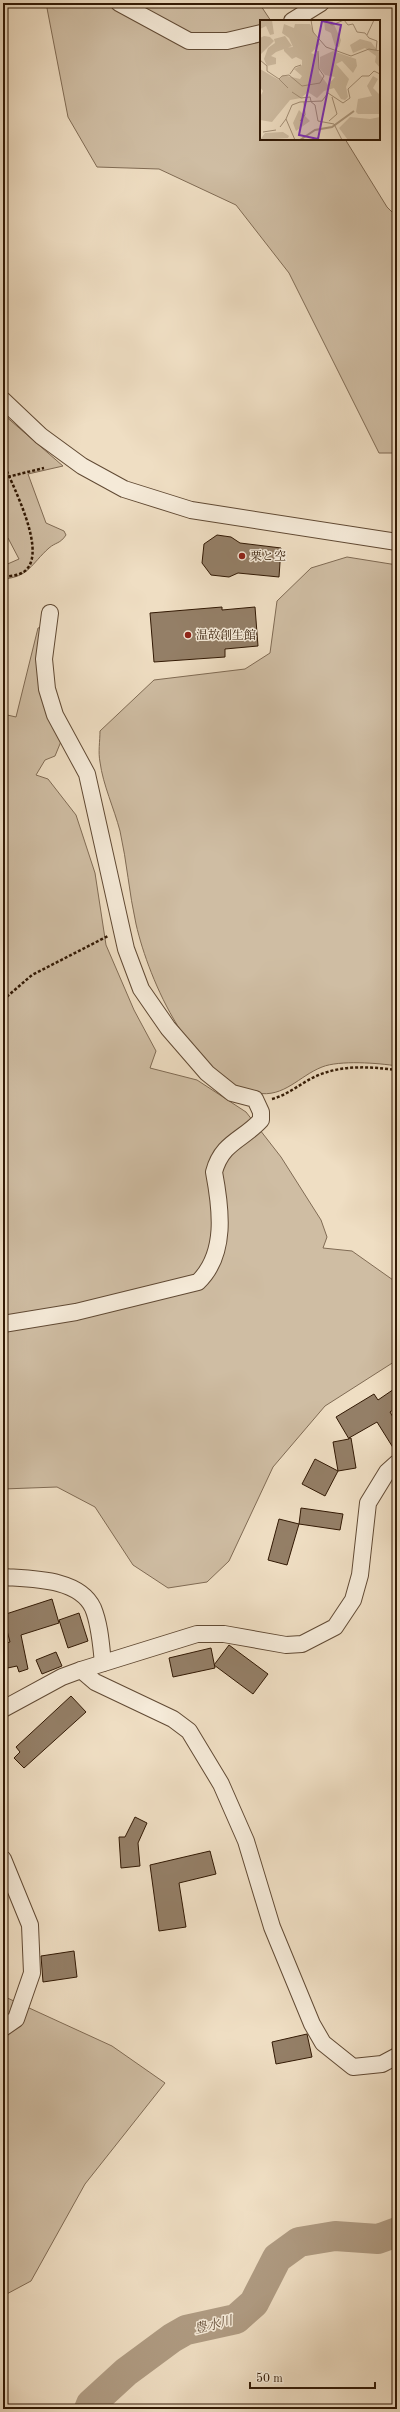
<svg xmlns="http://www.w3.org/2000/svg" width="400" height="2412" viewBox="0 0 400 2412" font-family="'Old Standard TT','Noto Serif JP',serif">
<style>
.green{fill:#cfbda3;stroke:#806b54}
.lines{fill:none;stroke-linecap:round;stroke-linejoin:round}
.river{stroke:#af9b82;stroke-width:30}
.building{fill:#947f67;stroke:#321904}
.minor-casing{stroke:#614a34;stroke-width:18}
.path{stroke:#321904;stroke-width:2.5;stroke-dasharray:3 2;stroke-linecap:butt}
.minor{stroke:#f5ead8;stroke-width:16}
.poi-dot{fill:#8f2418;stroke:#f5ead8;stroke-width:1.5}
.labels{text-anchor:middle;stroke-width:3;stroke-linejoin:round;paint-order:stroke}
.poi-label{font-size:12px;fill:#321904;stroke:#f5ead8;text-anchor:start}
.water-label{font-size:13px;font-style:italic;fill:#644d36;stroke:#f5ead8}
.inset-river{fill:none;stroke:#af9b82;stroke-width:2}
.inset-road{fill:none;stroke:#a38f77;stroke-width:1}
.view{fill:#7b2cbf;fill-opacity:0.15;stroke:#7b2cbf;stroke-width:2}
.inset-edge{fill:none;stroke:#321904;stroke-width:2}
</style>
<rect width="100%" height="100%" fill="#efdec3"/>
<filter id="stains"><feTurbulence type="fractalNoise" baseFrequency=".005" numOctaves="4"/><feColorMatrix values="0 0 0 0 .2 0 0 0 0 .09 0 0 0 0 .02 0 0 0 .5 -.17"/></filter>
<radialGradient id="worn" r=".72"><stop offset=".6" stop-color="#630" stop-opacity="0"/><stop offset="1" stop-color="#630" stop-opacity=".3"/></radialGradient>
<g class="green">
<path d="M46 3H259L271 21H261V139H345L387 207 397 217V453H379L289 273 236 205 159 169 97 167 68 117Z"/>
<path d="M3 414 63 466 28 474 46 523 64 531 66 535C60 544 56 542 49 548 31 564 29 577 3 579V566L19 559 8 538 3 540C3 533 2 526 3 519 4 510 12 504 3 495Z"/>
<path d="M347 557 397 565V1066C379 1063 339 1060 322 1067 299 1076 284 1098 257 1093 193 1081 149 981 136 924 129 893 127 862 120 831 114 808 103 785 100 762 98 752 100 741 100 731L154 680 245 669 270 653 277 601 311 568Z"/>
<path d="M41 627 62 739 55 756 45 760 36 775 48 779 76 815 95 873 106 945 134 1010 156 1051 150 1068 197 1080 246 1112 281 1157 321 1220 327 1237 323 1248 352 1251 393 1280 397 1279V1360L325 1406 273 1467 229 1561 207 1582 168 1588 133 1565 95 1507 57 1487 3 1489V714L16 717 38 628Z"/>
<path d="M3 1996 112 2046 165 2083 85 2184 31 2281 3 2296Z"/>
</g>
<g class="lines">
<path class="river" d="M89 2409 91 2404 126 2372 172 2338 186 2330 236 2319 254 2303 277 2258 299 2242 335 2236 378 2239 397 2232"/>
</g>
<g class="building">
<path d="M217 535 231 537 240 543 281 548 279 577 238 573 229 577 211 575 202 563 204 544Z"/>
<path d="M222 607V610L255 607 258 646 225 649V657L154 662 150 613Z"/>
<path d="M397 1387V1407L390 1412 397 1424V1454L377 1422 349 1438H351L356 1468 338 1471 333 1442 349 1439 336 1417 374 1394 378 1400Z"/>
<path d="M315 1459 338 1471 325 1496 302 1484Z"/>
<path d="M301 1508 343 1514 340 1530 299 1524Z"/>
<path d="M279 1519 299 1524 287 1565 268 1560Z"/>
<path d="M52 1599 59 1623 21 1635 28 1669 19 1672 17 1666 3 1669V1644L10 1642 3 1615Z"/>
<path d="M79 1613 88 1641 68 1648 59 1620Z"/>
<path d="M229 1645 268 1674 253 1694 214 1665Z"/>
<path d="M211 1648 215 1668 173 1677 169 1658Z"/>
<path d="M56 1652 62 1666 42 1674 36 1660Z"/>
<path d="M71 1696 86 1712 24 1768 14 1758 20 1752 16 1747Z"/>
<path d="M135 1817 147 1823 138 1843 140 1866 121 1868 119 1837H125Z"/>
<path d="M210 1851 216 1874 179 1883 186 1927 159 1931 150 1865Z"/>
<path d="M74 1951 77 1977 43 1982 41 1956Z"/>
<path d="M307 2034 312 2057 276 2064 272 2042Z"/>
</g>
<g class="lines">
<defs>
<g id="minor">
<path d="M119 3 189 41H227L261 33"/>
<path d="M292 21 321 3"/>
<path d="M3 400 41 436 82 466 124 489 191 510 397 542"/>
<path d="M3 1324 76 1312 198 1282C227 1254 221 1209 214 1172 222 1142 243 1140 261 1120V1112L255 1099 232 1093 207 1073 168 1028 141 989 126 949 87 774 55 715 47 689 44 659 50 613"/>
<path d="M3 1577C31 1579 79 1578 93 1608 100 1625 101 1645 103 1663"/>
<path d="M81 1670 95 1682 173 1719 189 1731 221 1784 246 1841 272 1927 312 2024 323 2043 353 2067 382 2064 397 2056"/>
<path d="M3 1709 62 1677 81 1670 197 1634H224L286 1645 302 1644 335 1627 353 1600 360 1575 368 1503 387 1472 397 1463"/>
<path d="M3 1859 30 1925 32 1973 16 2019 3 2028"/>
</g>
</defs>
<use href="#minor" class="minor-casing"/>
<g class="path">
<path d="M3 462C12 485 47 550 26 570 20 576 10 576 3 577"/>
<path d="M3 478 44 468"/>
<path d="M3 1000 32 975 108 936"/>
<path d="M272 1099C291 1094 305 1079 324 1073 348 1065 372 1067 397 1070"/>
</g>
<use href="#minor" class="minor"/>
</g>
<g class="poi-dot">
<circle cx="242" cy="556" r="4"/>
<circle cx="188" cy="635" r="4"/>
</g>
<g class="labels">
<g class="poi-label">
<text x="250" y="560">栗と空</text>
<text x="196" y="639">温故創生館</text>
</g>
<g class="water-label">
<text transform="translate(213 2324) rotate(-14)" y="5">豊水川</text>
</g>
</g>
<g transform="translate(260 20)">
<rect width="120" height="120" fill="#efdec3"/>
<path d="M0 0H12L14 14 10 15 6 6 0 9ZM64 0H72L81 20 79 27 75 26 71 13 65 10ZM24 4 34 8 35 4H50L60 24 51 33 56 35 58 31 59 53 68 65 75 57 65 55 60 49V37L73 31 96 39 97 46 93 53 82 41 76 44 89 59 86 67 88 77 85 80 81 79 74 68 64 71 57 78 48 72 41 78 30 80 12 102 0 100V77L3 71 0 67V49L19 60 23 55 40 59 42 56 34 49 42 45V40L36 37 32 39 24 31V28L33 27 29 18 22 13ZM4 16 10 17 14 21 0 35V18ZM25 16 32 26 16 32 11 36 16 38V44L7 46 4 39 8 28 15 23 14 19ZM100 19 111 22 120 34V48L115 42 116 36 105 28 93 33 90 25ZM113 56 118 59 113 68 120 75V94H98L96 92 98 79 112 76 107 66ZM39 90 50 101 36 111 33 103ZM90 97 110 99 120 97V120H88L79 108ZM23 112 29 116 28 118 0 120 5 113Z" fill="#cfbda3"/>
<path class="inset-river" d="M40 120 55 110 72 107 94 91"/>
<path class="inset-road" d="M51 0 53 12 66 27 91 36 109 29 120 31M64 0 72 5 84 0 88 5 93 4 97 12 105 13 109 18 117 21 116 30M107 15 114 0M0 40 7 46V51L19 59 22 56M30 54 35 47 41 45M22 56 29 55 42 66 60 63 64 56 59 49 58 31M19 59 28 68M32 72 41 78 50 77 51 81M50 81 55 85 58 101 74 104 82 120M26 99 35 120M40 101 45 95 44 82M69 101 77 94 72 77M20 107 26 99 32 85 40 82 62 81 68 73 83 83 90 78 88 69 102 56H109L114 51 120 54M3 112 16 110"/>
<path class="view" d="M62 1 81 5 58 119 39 115Z"/>
<rect width="120" height="120" class="inset-edge"/>
</g>
<rect width="400" height="2412" fill="none" stroke="#efdec3" stroke-width="16"/>
<rect x="4" y="4" width="392" height="2404" fill="none" stroke="#321904" stroke-width="2"/>
<rect x="8" y="8" width="384" height="2396" fill="none" stroke="#321904"/>
<path d="M250 2382v6h125v-6" fill="none" stroke="#321904" stroke-width="2"/>
<text x="256" y="2382" font-size="12" fill="#321904" stroke="#f5ead8" stroke-width="3" paint-order="stroke">50 m</text>
<rect width="100%" height="100%" filter="url(#stains)"/>
<rect width="100%" height="100%" fill="url(#worn)"/>
</svg>
